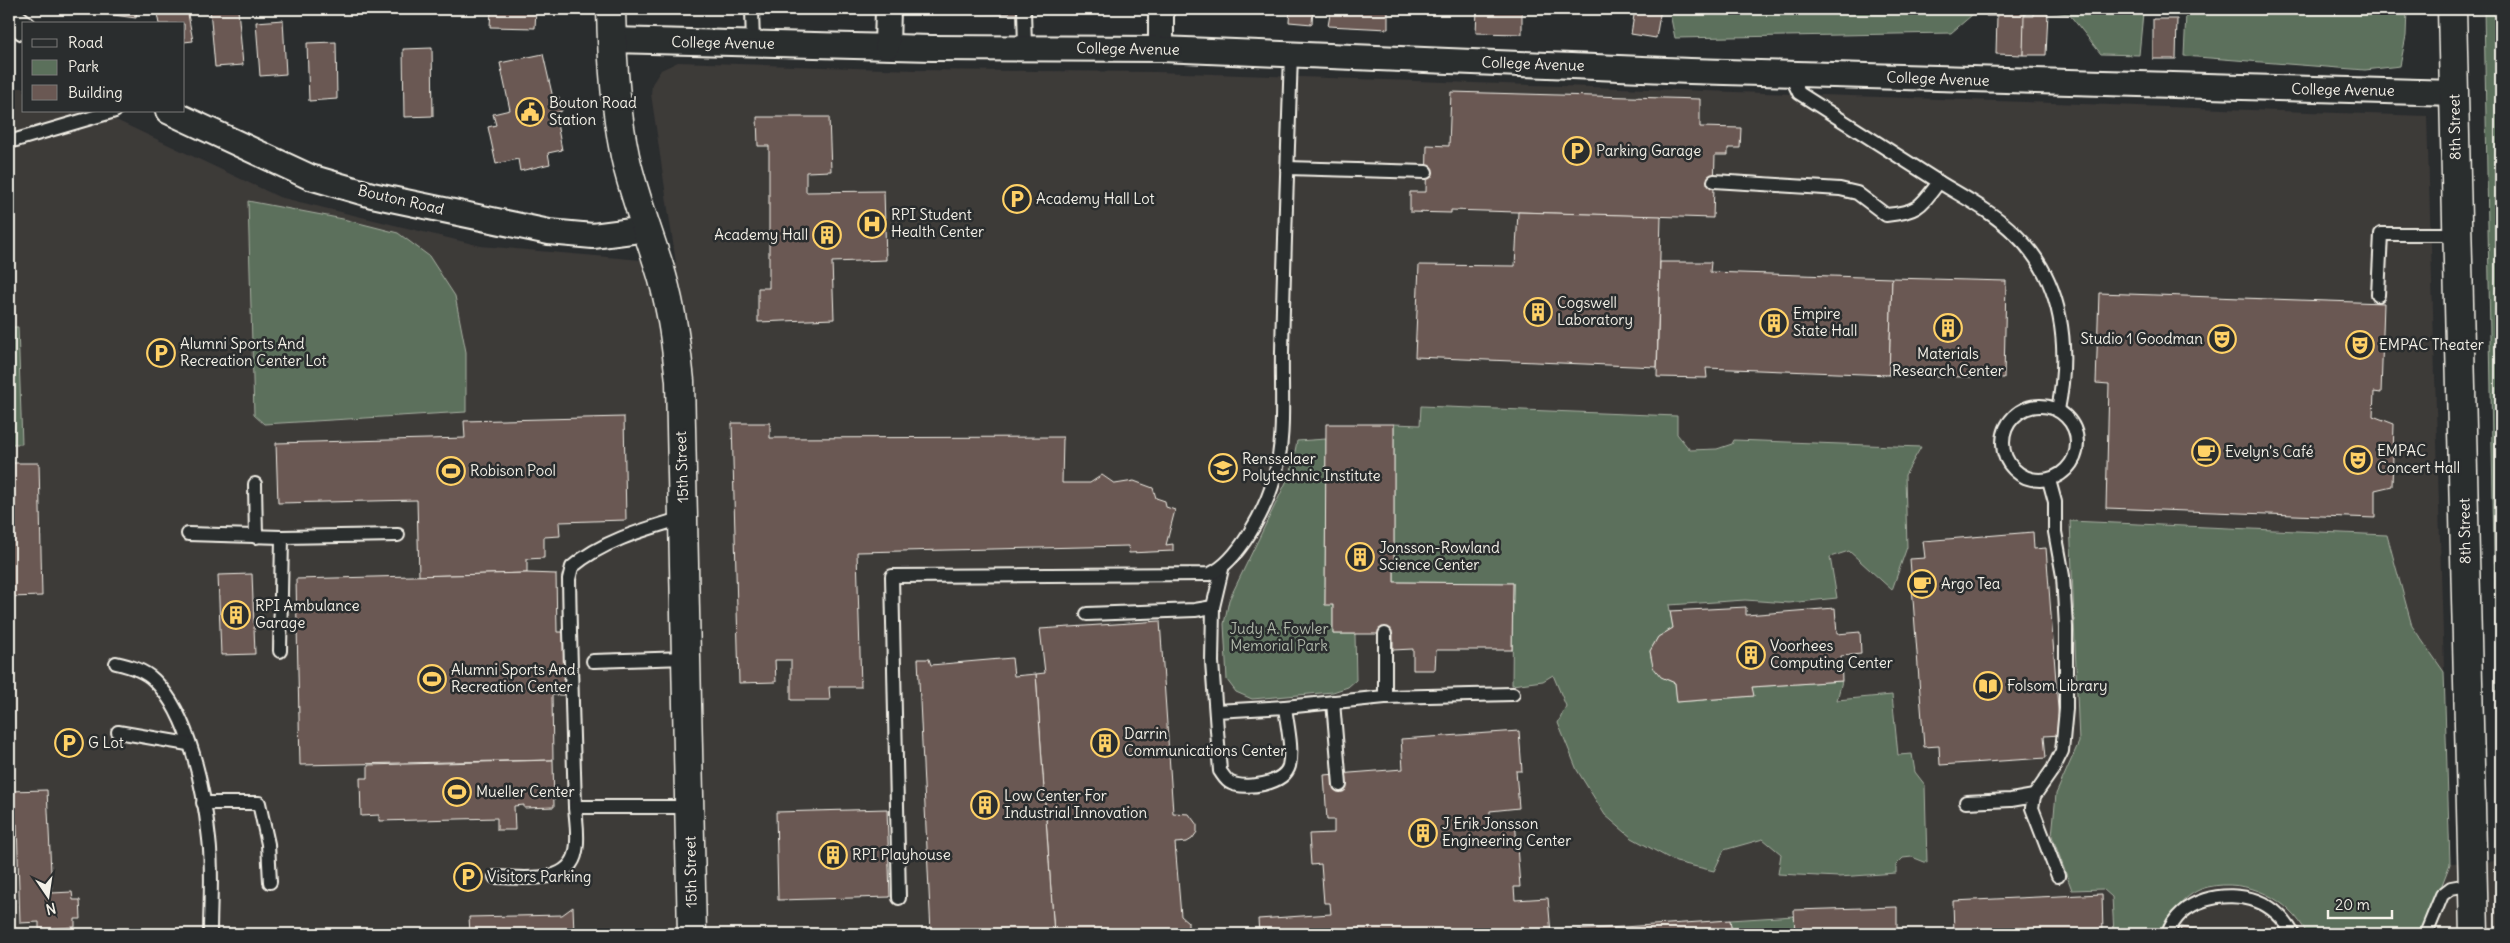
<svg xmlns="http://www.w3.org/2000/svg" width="2510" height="943" viewBox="0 0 2510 943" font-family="Delius,sans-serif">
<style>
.built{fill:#3d3a39}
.green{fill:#5b705b;stroke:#a8b0a2}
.building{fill:#6a5853;stroke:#f4f1e8}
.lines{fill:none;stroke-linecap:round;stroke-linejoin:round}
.service-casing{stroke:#f4f1e8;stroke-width:16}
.minor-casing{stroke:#f4f1e8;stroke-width:28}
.tertiary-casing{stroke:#f4f1e8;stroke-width:31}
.service{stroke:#2a2d2e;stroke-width:12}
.minor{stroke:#2a2d2e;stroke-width:24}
.tertiary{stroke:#2a2d2e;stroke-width:28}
.labels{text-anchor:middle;stroke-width:5;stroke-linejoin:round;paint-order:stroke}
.street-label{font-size:15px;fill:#f4f1e8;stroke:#2a2d2e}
.poi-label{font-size:15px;fill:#f4f1e8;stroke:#2a2d2e;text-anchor:start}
.park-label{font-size:15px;fill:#afb7a9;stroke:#2a2d2e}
</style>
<rect width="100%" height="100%" fill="#2a2d2e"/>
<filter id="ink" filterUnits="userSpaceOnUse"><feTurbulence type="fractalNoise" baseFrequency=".02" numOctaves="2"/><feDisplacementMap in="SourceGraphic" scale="10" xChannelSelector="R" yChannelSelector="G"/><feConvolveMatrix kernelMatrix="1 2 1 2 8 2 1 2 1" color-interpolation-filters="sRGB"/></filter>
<g filter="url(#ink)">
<path class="built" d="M678 62 915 70 1156 72 2427 116 2450 863 2501 861V934H9V88H24V111H97L279 197 481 246 676 263 651 94 652 84 661 70Z"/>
<g class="green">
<path d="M1669 9H1979L1951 33 1675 38Z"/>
<path d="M2027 9H2407L2406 36 2400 66 2365 70 2184 56 2186 13H2143L2139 55 2101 54 2069 14Z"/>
<path d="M2484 9H2501V933Z"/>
<path d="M248 201 343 219 398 233 429 256 455 296 466 352V412L264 424 254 415Z"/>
<path d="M18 327 22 444H9V327Z"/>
<path d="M1421 406 1677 416V434L1690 450 1717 449 1732 444 1734 440 1921 447 1905 475 1907 547 1892 590 1849 551 1830 557 1837 598 1789 603 1745 600 1669 605 1673 628 1658 637 1650 651C1653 669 1657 676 1675 683L1677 702 1753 696 1752 687 1842 681 1837 700 1892 695 1898 755 1912 754 1915 772 1925 785 1927 863 1912 857 1903 858 1896 865V873L1839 877 1778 874 1781 854 1763 839 1724 850 1714 871 1676 862 1632 838 1605 815 1577 770 1558 723 1566 706 1553 675 1543 681 1512 685 1513 583 1394 582V424L1420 425Z"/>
<path d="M1326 439 1325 604 1333 605V634H1355L1356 680 1348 687 1333 692 1252 699 1236 692 1227 680 1224 624 1229 600 1291 472 1297 441Z"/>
<path d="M2070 521 2387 535 2412 626 2444 672 2450 864 2423 934H2307C2290 899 2247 878 2208 887 2185 892 2170 915 2161 934H2114L2112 897 2103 889 2072 890 2052 836 2056 794 2079 742Z"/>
<path d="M1794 916 1795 934H1732L1730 920Z"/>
</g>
<g class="building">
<path d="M98 9H137L136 18 98 13Z"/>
<path d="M156 9H187L193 41 184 42V24H159Z"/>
<path d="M210 9H238L243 65 215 67Z"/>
<path d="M491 9H536L535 28 490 27Z"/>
<path d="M918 9H1018V14L917 12Z"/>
<path d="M1290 9H1313L1312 24 1289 22Z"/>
<path d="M1331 9H1388V29L1328 26Z"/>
<path d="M1477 9H1522V34L1476 33Z"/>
<path d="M1635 9H1661L1656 38 1631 34Z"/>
<path d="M1986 9H2020V13H2025L2023 55 1996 54 1997 16H1986Z"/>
<path d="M2033 12H2048L2046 55H2023L2024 16H2033Z"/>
<path d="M2153 19H2177L2176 59H2153Z"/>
<path d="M283 20 286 74 260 76 256 22Z"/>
<path d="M336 42 337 99 309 101 307 43Z"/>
<path d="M432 48 433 116 404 117 403 49Z"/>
<path d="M543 54 553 98 559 97 562 111 555 113 562 150 548 153 550 164 520 171 518 159 496 164 488 127 496 125 493 114 510 110 500 63Z"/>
<path d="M1451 92 1700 99V127L1741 128 1740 148H1728V155H1715L1713 218 1451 210V213L1410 212V192H1426L1427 145 1449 146Z"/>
<path d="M757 117H829L831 171 806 172V192L884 191 886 260 832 262 834 319 758 322V288H769V146H758Z"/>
<path d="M1518 212 1661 216 1657 367 1415 357 1419 265 1515 266Z"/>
<path d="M1660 262H1711L1710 272 1892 278 1889 375 1706 368 1707 378 1657 377Z"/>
<path d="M1892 278 2006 281 2004 378 1889 375Z"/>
<path d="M2099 293 2384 303 2381 393 2374 392 2373 416 2394 424 2392 486 2375 490V518L2106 508 2109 384 2096 383Z"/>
<path d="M624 417 626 520 559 522 560 536 544 537V558L527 559V573L419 576 417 500 278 503 276 443 465 438 464 421Z"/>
<path d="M732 423H770V438L1063 437 1062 483H1090L1102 475 1115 484 1134 481 1153 488 1156 498 1165 501 1166 507 1175 510 1166 545 1173 544V551L1129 553 1128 546 857 552 861 687H829L830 700H791V660H775L776 682 739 683Z"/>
<path d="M1326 424H1394V582L1513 583 1512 650H1436L1435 670H1413V649L1393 650V634H1333V605H1325Z"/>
<path d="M9 463H39L42 596 9 597Z"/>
<path d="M2033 532 2034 549 2046 548 2060 735 2044 736 2046 758 1940 765 1939 746 1924 747 1910 559 1925 558 1923 541Z"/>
<path d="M527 573 556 574 557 632H566L567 695H552L553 760 300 765 296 579Z"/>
<path d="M252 574 255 654 221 655 218 575Z"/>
<path d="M1746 607V615L1835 608 1837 634 1860 632 1861 654 1841 656 1842 681 1752 687 1754 696 1677 702 1675 683 1661 677 1653 667 1650 651 1658 637 1673 628 1670 611Z"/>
<path d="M1160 621 1173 813 1189 814 1197 825V832L1192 839 1187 842 1175 843 1181 916 1188 922V934H1054L1036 674 1045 673 1040 629Z"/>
<path d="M1012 658 1014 676 1036 674 1054 934H921L931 933 918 659H929L931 665Z"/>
<path d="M1519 731 1522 771H1516L1519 808 1490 811V820L1515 819 1520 887H1514L1515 900 1548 898 1551 934H1259L1258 919 1331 914 1330 903H1324L1321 864 1311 865 1309 834 1334 833V820H1327L1324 775 1403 769 1401 739Z"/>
<path d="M553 760 554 807 524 808V805L514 806 515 830H497V818L379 821V815L361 816 360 778H368V765Z"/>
<path d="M47 790 52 893 72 892 73 900H80L81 919H75V927L39 929V922L20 923 17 824H9V791Z"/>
<path d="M887 809 890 897 778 900 776 812Z"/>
<path d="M2102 894 2103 934H1954L1953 901Z"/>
<path d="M573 907 574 934 470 933 469 917 562 915Z"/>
<path d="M1897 907V934H1795L1794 910Z"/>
<path d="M1730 920 1732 934H1577V930Z"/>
<path d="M2181 927 2231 934H2180Z"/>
</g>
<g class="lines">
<defs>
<g id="service">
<path d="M752 9 753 44"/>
<path d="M1024 9 1025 48"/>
<path d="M1790 74 1799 93C1843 121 1887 149 1931 177 1959 195 1991 210 2015 234 2064 280 2070 349 2058 410"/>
<path d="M9 142 115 111"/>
<path d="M1287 168 1426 172"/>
<path d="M1714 181 1840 189 1857 193 1886 215C1918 212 1920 207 1939 182"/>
<path d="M2378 295 2381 234H2458"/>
<circle cx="2040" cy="443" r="37"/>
<path d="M2049 480 2055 502V532L2063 576 2066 627V709L2062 751 2053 769 2034 796 2032 808 2058 876"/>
<path d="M255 484 256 537"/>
<path d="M683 518C646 529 602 541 572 567L569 579 570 632 575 807H690"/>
<path d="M188 534 282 537"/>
<path d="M1087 614 1195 610 1213 607"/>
<path d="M1385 634V697"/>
<path d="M280 651 282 537 398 535"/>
<path d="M593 661 686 658"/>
<path d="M116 663C129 666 144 670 154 680 190 715 204 790 209 839 213 870 210 903 210 934"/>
<path d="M1333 702 1340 785"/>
<path d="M1285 707 1385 697 1513 694"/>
<path d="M1216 711 1285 707C1287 725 1293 748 1289 766 1284 784 1246 790 1231 783 1226 781 1223 775 1220 771L1212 662 1213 607 1222 569"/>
<path d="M118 732 188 744"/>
<path d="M1966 802 2011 800 2034 796"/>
<path d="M203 803H259L268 844 270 882"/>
<path d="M495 877C521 877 570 886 576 851 579 837 576 821 575 807"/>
<path d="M899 898 892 576 1210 574C1238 562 1266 509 1274 479 1286 438 1281 394 1282 352 1284 252 1288 153 1291 53"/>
<path d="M2168 934C2179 899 2226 889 2257 901 2273 907 2285 920 2293 934"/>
<path d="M2426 934 2442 895 2451 888 2473 884"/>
</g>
<g id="minor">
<path d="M1161 9V49"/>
<path d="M9 15 24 28"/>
<path d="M612 40 932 48 1161 49 1690 71 2454 93"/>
<path d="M887 46 888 9"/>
<path d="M168 111 310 177 372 195 549 232 593 236 647 229"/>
</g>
<g id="tertiary">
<path d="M611 9C612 58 615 108 625 156 634 197 650 236 662 276 672 311 676 345 680 381L692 934"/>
<path d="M2452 9 2474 934"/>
</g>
</defs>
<use href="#service" class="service-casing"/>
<use href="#minor" class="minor-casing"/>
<use href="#tertiary" class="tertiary-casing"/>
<use href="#service" class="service"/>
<use href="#minor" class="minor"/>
<use href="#tertiary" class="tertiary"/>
</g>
</g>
<defs>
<symbol id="civic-ring" viewBox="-11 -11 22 22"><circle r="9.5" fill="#2a2d2e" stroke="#ffd166" stroke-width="1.5"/><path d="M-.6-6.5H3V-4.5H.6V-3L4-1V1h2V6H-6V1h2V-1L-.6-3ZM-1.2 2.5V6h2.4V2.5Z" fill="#ffd166"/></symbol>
<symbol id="parking-ring" viewBox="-11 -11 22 22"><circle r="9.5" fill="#2a2d2e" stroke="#ffd166" stroke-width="1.5"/><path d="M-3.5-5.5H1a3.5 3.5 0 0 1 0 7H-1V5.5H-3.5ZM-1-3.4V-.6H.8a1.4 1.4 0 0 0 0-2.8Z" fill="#ffd166"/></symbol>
<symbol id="hospital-ring" viewBox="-11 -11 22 22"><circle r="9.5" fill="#2a2d2e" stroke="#ffd166" stroke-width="1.5"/><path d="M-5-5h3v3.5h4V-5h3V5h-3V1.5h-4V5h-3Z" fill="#ffd166"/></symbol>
<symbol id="building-ring" viewBox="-11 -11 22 22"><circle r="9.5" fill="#2a2d2e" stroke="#ffd166" stroke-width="1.5"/><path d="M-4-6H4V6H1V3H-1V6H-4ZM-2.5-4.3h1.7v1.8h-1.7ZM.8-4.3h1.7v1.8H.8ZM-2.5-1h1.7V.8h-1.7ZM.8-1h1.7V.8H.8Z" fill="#ffd166"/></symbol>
<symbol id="theatre-ring" viewBox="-11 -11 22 22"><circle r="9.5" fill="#2a2d2e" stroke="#ffd166" stroke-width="1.5"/><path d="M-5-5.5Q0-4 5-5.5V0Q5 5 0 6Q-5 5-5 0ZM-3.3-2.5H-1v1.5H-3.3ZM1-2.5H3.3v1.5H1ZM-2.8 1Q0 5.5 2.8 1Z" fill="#ffd166"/></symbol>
<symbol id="cafe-ring" viewBox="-11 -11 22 22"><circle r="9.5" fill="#2a2d2e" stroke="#ffd166" stroke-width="1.5"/><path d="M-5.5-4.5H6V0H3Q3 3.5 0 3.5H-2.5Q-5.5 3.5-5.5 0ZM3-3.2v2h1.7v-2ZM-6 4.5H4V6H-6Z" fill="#ffd166"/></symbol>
<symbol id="university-ring" viewBox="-11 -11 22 22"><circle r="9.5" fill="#2a2d2e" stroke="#ffd166" stroke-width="1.5"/><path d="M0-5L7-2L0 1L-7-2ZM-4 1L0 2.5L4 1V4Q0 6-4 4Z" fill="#ffd166"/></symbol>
<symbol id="stadium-ring" viewBox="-11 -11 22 22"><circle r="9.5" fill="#2a2d2e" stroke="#ffd166" stroke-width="1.5"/><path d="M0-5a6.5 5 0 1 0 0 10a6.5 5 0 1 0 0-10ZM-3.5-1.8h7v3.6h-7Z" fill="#ffd166"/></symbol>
<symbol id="library-ring" viewBox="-11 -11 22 22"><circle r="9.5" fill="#2a2d2e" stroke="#ffd166" stroke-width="1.5"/><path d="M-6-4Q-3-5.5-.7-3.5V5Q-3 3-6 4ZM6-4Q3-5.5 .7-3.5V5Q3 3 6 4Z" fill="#ffd166"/></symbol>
</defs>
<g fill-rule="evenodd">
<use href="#civic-ring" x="514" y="96" width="32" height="32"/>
<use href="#parking-ring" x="1561" y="135" width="32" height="32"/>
<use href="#parking-ring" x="1001" y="183" width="32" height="32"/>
<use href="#hospital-ring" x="856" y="208" width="32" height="32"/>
<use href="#building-ring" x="811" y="219" width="32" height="32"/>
<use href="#building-ring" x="1522" y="296" width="32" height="32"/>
<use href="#building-ring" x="1758" y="307" width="32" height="32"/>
<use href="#building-ring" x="1932" y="312" width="32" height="32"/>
<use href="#theatre-ring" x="2206" y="323" width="32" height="32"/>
<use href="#theatre-ring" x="2344" y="329" width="32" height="32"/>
<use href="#parking-ring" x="145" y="337" width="32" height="32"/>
<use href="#cafe-ring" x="2190" y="436" width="32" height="32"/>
<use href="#theatre-ring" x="2342" y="444" width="32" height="32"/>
<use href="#university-ring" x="1207" y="452" width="32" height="32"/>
<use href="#stadium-ring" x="435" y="455" width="32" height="32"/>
<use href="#building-ring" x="1344" y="541" width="32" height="32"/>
<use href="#cafe-ring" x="1906" y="568" width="32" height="32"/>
<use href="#building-ring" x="220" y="599" width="32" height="32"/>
<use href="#building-ring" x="1735" y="639" width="32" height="32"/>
<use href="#stadium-ring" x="416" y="663" width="32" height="32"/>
<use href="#library-ring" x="1972" y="670" width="32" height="32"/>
<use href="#parking-ring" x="53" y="727" width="32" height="32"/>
<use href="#building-ring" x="1089" y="727" width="32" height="32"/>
<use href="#stadium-ring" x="441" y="776" width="32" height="32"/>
<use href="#building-ring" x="969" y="789" width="32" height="32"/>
<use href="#building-ring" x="1407" y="817" width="32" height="32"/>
<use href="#building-ring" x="817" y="839" width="32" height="32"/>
<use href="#parking-ring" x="452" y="861" width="32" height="32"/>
</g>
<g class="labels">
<g class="street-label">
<text transform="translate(723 43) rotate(1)" y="5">College Avenue</text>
<text transform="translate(1128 49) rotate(1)" y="5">College Avenue</text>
<text transform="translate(1533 64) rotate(2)" y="5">College Avenue</text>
<text transform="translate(1938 79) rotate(2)" y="5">College Avenue</text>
<text transform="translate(2343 90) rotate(1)" y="5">College Avenue</text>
<text transform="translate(2455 127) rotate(-91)" y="5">8th Street</text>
<text transform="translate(401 200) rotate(13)" y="5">Bouton Road</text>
<text transform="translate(682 467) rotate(-92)" y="5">15th Street</text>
<text transform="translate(2465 531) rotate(-91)" y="5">8th Street</text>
<text transform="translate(691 872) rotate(-91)" y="5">15th Street</text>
</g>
<g class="poi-label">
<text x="549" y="108">Bouton Road<tspan x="549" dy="17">Station</tspan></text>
<text x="1596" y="156">Parking Garage</text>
<text x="1036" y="204">Academy Hall Lot</text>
<text x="891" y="220">RPI Student<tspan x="891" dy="17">Health Center</tspan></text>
<text x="808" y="240" text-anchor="end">Academy Hall</text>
<text x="1557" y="308">Cogswell<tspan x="1557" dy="17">Laboratory</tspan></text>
<text x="1793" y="319">Empire<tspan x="1793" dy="17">State Hall</tspan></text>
<text x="2203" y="344" text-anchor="end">Studio 1 Goodman</text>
<text x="180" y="349">Alumni Sports And<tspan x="180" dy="17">Recreation Center Lot</tspan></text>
<text x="2379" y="350">EMPAC Theater</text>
<text x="1948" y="359" text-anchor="middle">Materials<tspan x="1948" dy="17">Research Center</tspan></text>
<text x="2377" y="456">EMPAC<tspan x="2377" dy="17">Concert Hall</tspan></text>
<text x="2225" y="457">Evelyn's Café</text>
<text x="1242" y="464">Rensselaer<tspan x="1242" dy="17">Polytechnic Institute</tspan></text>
<text x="470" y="476">Robison Pool</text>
<text x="1379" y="553">Jonsson-Rowland<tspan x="1379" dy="17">Science Center</tspan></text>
<text x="1941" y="589">Argo Tea</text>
<text x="255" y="611">RPI Ambulance<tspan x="255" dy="17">Garage</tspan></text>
<text x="1770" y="651">Voorhees<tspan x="1770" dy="17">Computing Center</tspan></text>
<text x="451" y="675">Alumni Sports And<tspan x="451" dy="17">Recreation Center</tspan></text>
<text x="2007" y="691">Folsom Library</text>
<text x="1124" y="739">Darrin<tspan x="1124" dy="17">Communications Center</tspan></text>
<text x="88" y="748">G Lot</text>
<text x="476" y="797">Mueller Center</text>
<text x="1004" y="801">Low Center For<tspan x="1004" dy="17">Industrial Innovation</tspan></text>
<text x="1442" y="829">J Erik Jonsson<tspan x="1442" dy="17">Engineering Center</tspan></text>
<text x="852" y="860">RPI Playhouse</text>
<text x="487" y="882">Visitors Parking</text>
</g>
<g class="park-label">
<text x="1279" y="634">Judy A. Fowler<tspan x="1279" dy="17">Memorial Park</tspan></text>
</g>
</g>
<rect width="2510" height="943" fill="none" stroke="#2a2d2e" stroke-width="30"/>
<rect x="15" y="15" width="2480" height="913" fill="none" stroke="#f4f1e8" stroke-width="2" filter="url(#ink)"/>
<rect x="22" y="22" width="162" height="90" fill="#2a2d2e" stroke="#7b7b78"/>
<rect x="32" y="39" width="25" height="8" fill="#2a2d2e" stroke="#7b7b78"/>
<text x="68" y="48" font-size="15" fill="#f4f1e8">Road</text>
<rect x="32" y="60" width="25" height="15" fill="#5b705b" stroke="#7b7b78"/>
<text x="68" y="72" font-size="15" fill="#f4f1e8">Park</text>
<rect x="32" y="85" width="25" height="15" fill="#6a5853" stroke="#7b7b78"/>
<text x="68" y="98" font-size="15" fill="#f4f1e8">Building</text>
<g transform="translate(48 896) rotate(167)" stroke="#2a2d2e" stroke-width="4" paint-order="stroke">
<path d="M0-4L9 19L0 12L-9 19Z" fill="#f4f1e8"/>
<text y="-8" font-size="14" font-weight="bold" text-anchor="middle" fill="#f4f1e8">N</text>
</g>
<path d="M2328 910v8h64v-8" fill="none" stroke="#f4f1e8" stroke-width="2.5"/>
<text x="2335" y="910" font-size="15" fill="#f4f1e8" stroke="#2a2d2e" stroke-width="4" paint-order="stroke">20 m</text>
</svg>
